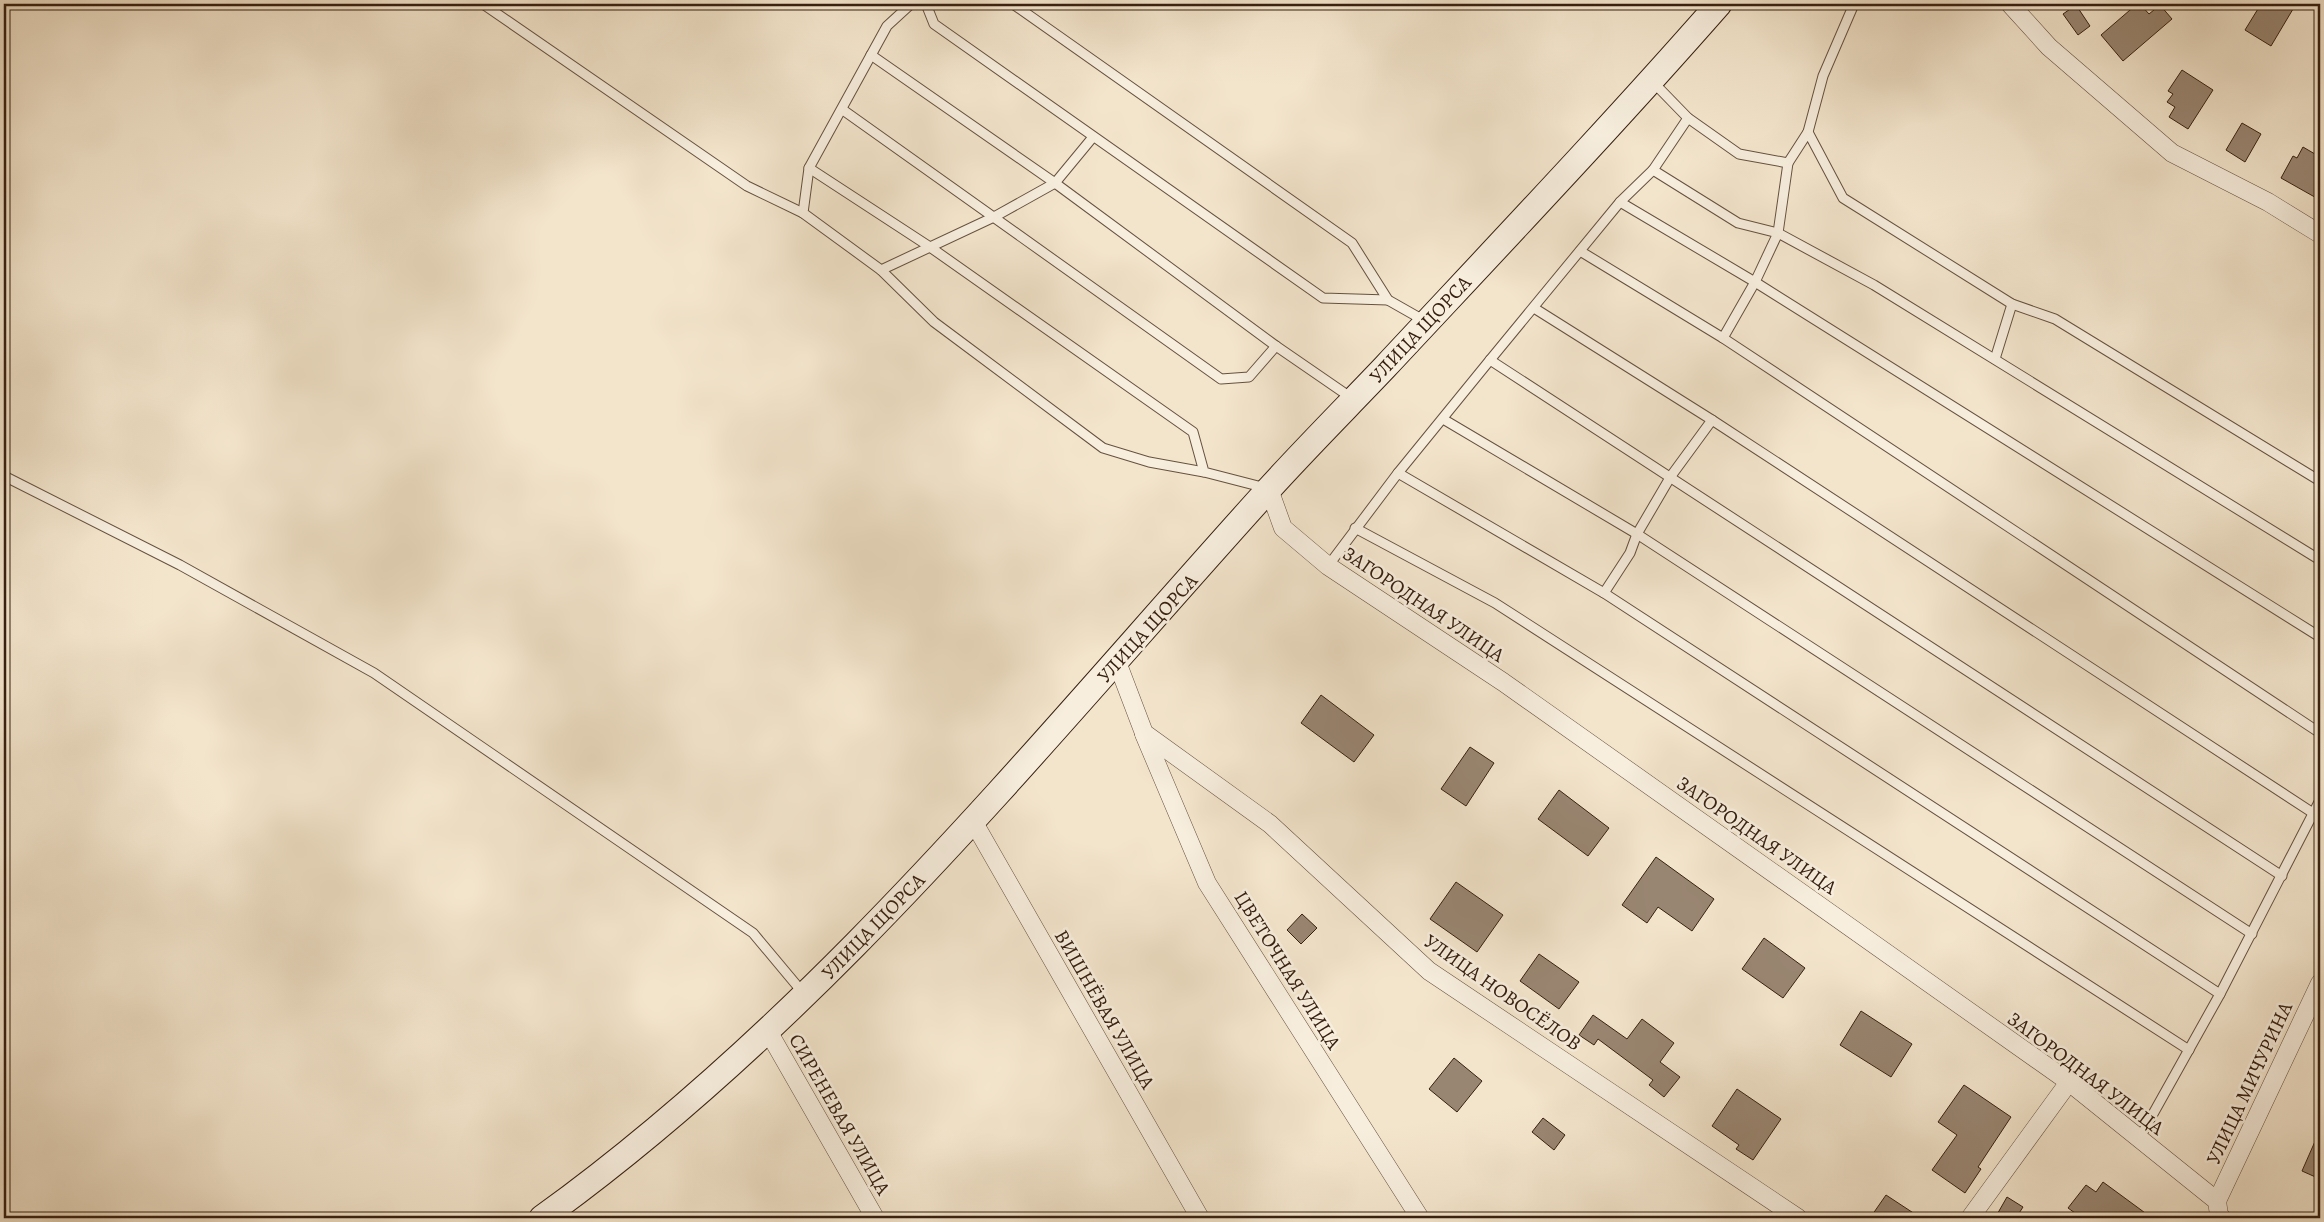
<svg xmlns="http://www.w3.org/2000/svg" width="2324" height="1222" viewBox="0 0 2324 1222" font-family="Alegreya,serif">
<style>
.building{fill:#998672;stroke:#372010}
.lines{fill:none;stroke-linecap:round;stroke-linejoin:round}
.lane-casing{stroke:#66513f;stroke-width:11}
.street-casing{stroke:#66513f;stroke-width:19}
.secondary-casing{stroke:#372010;stroke-width:27}
.lane{stroke:#f7eede;stroke-width:9}
.street{stroke:#f7eede;stroke-width:18}
.secondary{stroke:#f7eede;stroke-width:25}
.labels{text-anchor:middle;stroke-width:5;stroke-linejoin:round;paint-order:stroke}
.street-label{font-size:20px;fill:#372010;stroke:#f7eede}
</style>
<rect width="100%" height="100%" fill="#f3e5cc"/>
<filter id="stains"><feTurbulence type="fractalNoise" baseFrequency=".004" numOctaves="4"/><feColorMatrix values="0 0 0 0 .2 0 0 0 0 .09 0 0 0 0 .02 0 0 0 .5 -.17"/></filter>
<radialGradient id="worn" r=".72"><stop offset=".6" stop-color="#630" stop-opacity="0"/><stop offset="1" stop-color="#630" stop-opacity=".3"/></radialGradient>
<g class="building">
<path d="M2137 4H2140L2149 14 2160 5 2172 19 2123 61 2101 35Z"/>
<path d="M2261 4H2296L2271 46 2245 30Z"/>
<path d="M2076 5 2090 26 2078 35 2063 14Z"/>
<path d="M2182 70 2213 90 2188 129 2169 117 2175 107 2167 102 2173 94 2168 91Z"/>
<path d="M2242 123 2261 134 2245 162 2226 150Z"/>
<path d="M2303 147 2320 157V200L2281 178 2293 156 2297 158Z"/>
<path d="M1321 695 1374 735 1354 762 1301 723Z"/>
<path d="M1470 747 1494 763 1466 806 1441 789Z"/>
<path d="M1559 790 1609 828 1588 856 1538 819Z"/>
<path d="M1656 857 1714 899 1692 931 1658 907 1647 923 1622 905Z"/>
<path d="M1456 882 1503 915 1477 952 1430 919Z"/>
<path d="M1302 914 1317 928 1301 944 1287 930Z"/>
<path d="M1764 938 1805 968 1783 998 1742 969Z"/>
<path d="M1539 954 1579 982 1559 1009 1520 981Z"/>
<path d="M1861 1011 1912 1044 1891 1077 1840 1045Z"/>
<path d="M1593 1015 1627 1039 1642 1019 1674 1043 1660 1062 1680 1077 1664 1097 1649 1085 1653 1080 1598 1039 1594 1045 1579 1035Z"/>
<path d="M1454 1058 1482 1081 1457 1112 1429 1089Z"/>
<path d="M1964 1085 2011 1117 1978 1167 1981 1169 1965 1193 1932 1170 1957 1135 1938 1122Z"/>
<path d="M1737 1089 1781 1119 1753 1160 1736 1149 1739 1145 1712 1126Z"/>
<path d="M1543 1118 1565 1135 1554 1150 1532 1132Z"/>
<path d="M2320 1130V1179L2302 1171Z"/>
<path d="M2103 1182 2152 1218H2082L2068 1208 2086 1185 2096 1192Z"/>
<path d="M1886 1195 1921 1218H1870Z"/>
<path d="M2007 1197 2023 1207 2016 1218H1995Z"/>
</g>
<g class="lines">
<defs>
<g id="lane">
<path d="M483 4 747 186 803 213"/>
<path d="M911 4 887 26 809 168 803 213 881 270 934 322 1103 448 1149 462 1204 472"/>
<path d="M926 4 934 24 1323 298 1388 300"/>
<path d="M1013 4 1352 243 1388 300 1425 321"/>
<path d="M871 55 1055 183 1276 346 1353 399"/>
<path d="M1652 81 1688 118 1739 154 1788 163 1808 132 1843 198 2012 304 2055 319 2320 481"/>
<path d="M843 110 1221 379 1249 377 1276 346"/>
<path d="M1808 132 1823 76 1854 4"/>
<path d="M809 168 930 247 1193 432 1204 472 1266 488"/>
<path d="M1653 170 1738 223 1778 233 1874 285 2320 560"/>
<path d="M1620 202 1755 282 2320 637"/>
<path d="M1580 251 1723 338 1755 282 1778 233 1788 163"/>
<path d="M881 270 994 217 1055 183 1093 137"/>
<path d="M1534 308 1712 420 2313 813"/>
<path d="M1723 338 2320 733"/>
<path d="M1995 359 2012 304"/>
<path d="M1490 360 2282 876"/>
<path d="M1443 419 1637 534 2252 934"/>
<path d="M1398 473 1604 593 2220 994"/>
<path d="M4 476 180 565 374 673 753 933 804 994"/>
<path d="M1355 528 1495 603 2189 1050"/>
<path d="M1328 566 1398 473 1490 360 1620 202 1653 170 1688 118"/>
<path d="M1604 593 1630 553 1637 534 1671 476 1712 420"/>
<path d="M2139 1139 2220 994 2320 800"/>
</g>
<g id="street">
<path d="M2010 4 2049 47 2172 153 2268 202 2320 234"/>
<path d="M1269 489 1283 528 1328 566 1503 682 2069 1082 2217 1201 2219 1215 2222 1218"/>
<path d="M1117 662 1144 733 1270 824 1429 971 1798 1218"/>
<path d="M1144 734 1207 883 1420 1218"/>
<path d="M973 821 1200 1218"/>
<path d="M768 1031 875 1218"/>
<path d="M2217 1201 2320 983"/>
<path d="M1970 1218 2069 1082"/>
</g>
<path id="secondary" d="M542 1218C822 1016 1038 744 1268 490 1306 448 1346 408 1385 367 1497 247 1611 127 1719 4"/>
</defs>
<use href="#lane" class="lane-casing"/>
<use href="#street" class="street-casing"/>
<use href="#secondary" class="secondary-casing"/>
<use href="#lane" class="lane"/>
<use href="#street" class="street"/>
<use href="#secondary" class="secondary"/>
</g>
<g class="labels">
<g class="street-label">
<text transform="translate(1420 329) rotate(-47)" y="7">УЛИЦА ЩОРСА</text>
<text transform="translate(1424 604) rotate(34)" y="7">ЗАГОРОДНАЯ УЛИЦА</text>
<text transform="translate(1147 628) rotate(-48)" y="7">УЛИЦА ЩОРСА</text>
<text transform="translate(1757 835) rotate(35)" y="7">ЗАГОРОДНАЯ УЛИЦА</text>
<text transform="translate(873 926) rotate(-46)" y="7">УЛИЦА ЩОРСА</text>
<text transform="translate(1288 970) rotate(58)" y="7">ЦВЕТОЧНАЯ УЛИЦА</text>
<text transform="translate(1503 992) rotate(35)" y="7">УЛИЦА НОВОСЁЛОВ</text>
<text transform="translate(1105 1009) rotate(60)" y="7">ВИШНЁВАЯ УЛИЦА</text>
<text transform="translate(2086 1073) rotate(37)" y="7">ЗАГОРОДНАЯ УЛИЦА</text>
<text transform="translate(2249 1083) rotate(-65)" y="7">УЛИЦА МИЧУРИНА</text>
<text transform="translate(840 1114) rotate(60)" y="7">СИРЕНЕВАЯ УЛИЦА</text>
</g>
</g>
<rect width="2324" height="1222" fill="none" stroke="#f3e5cc" stroke-width="20"/>
<rect x="5" y="5" width="2314" height="1212" fill="none" stroke="#372010" stroke-width="2.5"/>
<rect x="10" y="10" width="2304" height="1202" fill="none" stroke="#372010"/>
<rect width="100%" height="100%" filter="url(#stains)"/>
<rect width="100%" height="100%" fill="url(#worn)"/>
</svg>
